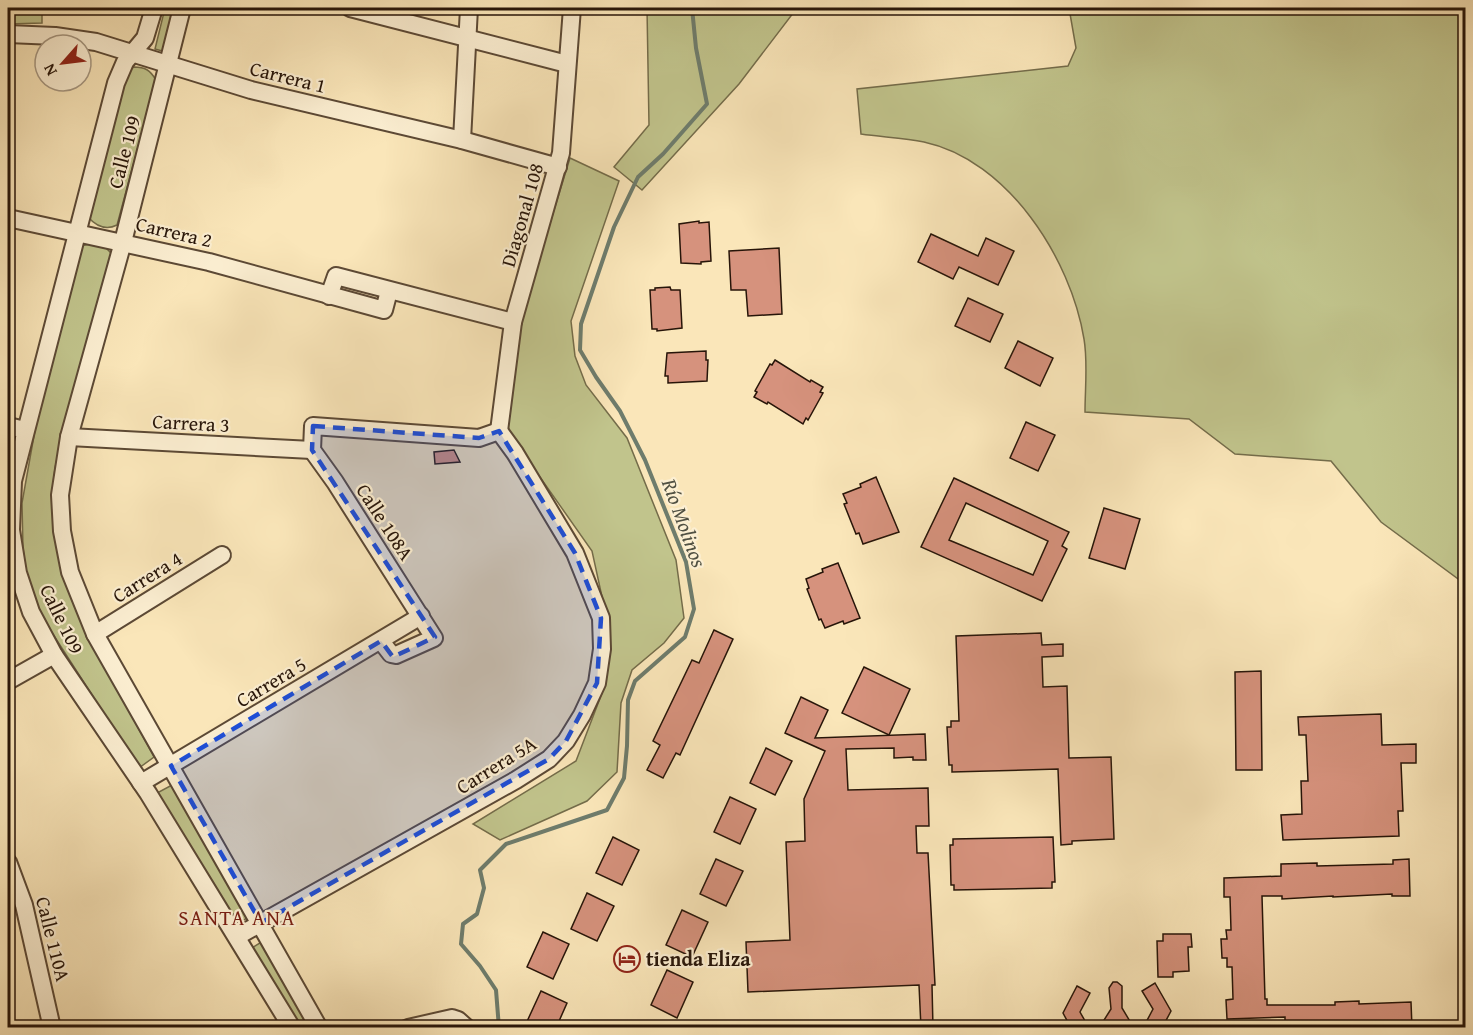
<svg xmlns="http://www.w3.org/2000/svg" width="1473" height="1035" viewBox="0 0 1473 1035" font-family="'Gentium Book Plus',serif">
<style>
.green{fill:#c1c48c;stroke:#746c4a;stroke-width:1.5}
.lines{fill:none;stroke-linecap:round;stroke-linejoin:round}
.stream{stroke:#6e7c6c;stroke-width:4}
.building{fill:#d6927d;stroke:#271509;stroke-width:1.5;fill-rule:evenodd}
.minor-casing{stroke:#5c4935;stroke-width:20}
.minor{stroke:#fcefd2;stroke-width:16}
.marked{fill:#1d4ed8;fill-opacity:0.2;stroke:#1d4ed8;stroke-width:4.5;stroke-dasharray:12 8;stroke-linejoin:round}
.labels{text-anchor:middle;stroke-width:4.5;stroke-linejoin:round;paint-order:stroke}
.street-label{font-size:20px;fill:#271509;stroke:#fcefd2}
.poi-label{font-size:20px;font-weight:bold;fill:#271509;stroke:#fcefd2;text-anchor:start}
.water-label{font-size:21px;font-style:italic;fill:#515143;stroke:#fcefd2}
.neighbourhood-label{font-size:21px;letter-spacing:1.5px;fill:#7a1f14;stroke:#fcefd2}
</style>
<rect width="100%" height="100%" fill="#fae6b9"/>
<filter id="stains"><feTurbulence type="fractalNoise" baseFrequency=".00333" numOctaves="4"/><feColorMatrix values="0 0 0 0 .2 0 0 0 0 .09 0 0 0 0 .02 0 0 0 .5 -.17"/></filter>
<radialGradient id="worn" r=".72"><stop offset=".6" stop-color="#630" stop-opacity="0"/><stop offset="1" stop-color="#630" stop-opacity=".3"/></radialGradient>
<g class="green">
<path d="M8 8H42V23L8 24Z"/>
<path d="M165 8H176L166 52 155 49Z"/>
<path d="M647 8H797L739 84 642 190 614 167 649 125Z"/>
<path d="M1069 8H1465V584L1381 522 1331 461 1235 454 1189 419 1085 412C1085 389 1088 362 1084 339 1071 259 1008 160 924 142 904 138 882 137 861 134L857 89 1068 66 1076 48Z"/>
<path d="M134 67C145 67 150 70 156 80L117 225C105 231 96 226 88 217L127 72Z"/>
<path d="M570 158 619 181 571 321 575 356 586 385 627 438 676 560 684 618 664 643 632 670 621 703 617 772 587 801 500 840 473 824 576 761 602 693 606 615 592 551 504 426 521 318Z"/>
<path d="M94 243 105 247 112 254 62 435 55 468 52 494 89 638 154 757 139 768 38 611 27 581 23 548 22 503 35 430 81 246Z"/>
<path d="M172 785 249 917 235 925 157 793Z"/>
<path d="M263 941 307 1019 295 1026 252 948Z"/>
</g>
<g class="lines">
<path class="stream" d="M499 1028 496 990 480 966 461 944 463 924 477 914 484 888 480 870 506 844 607 810 624 778 627 746 628 700 635 681 685 637 694 609 686 562 645 460 620 411 596 377 580 350 581 324 614 227 638 177 663 154 707 104 696 48 692 8"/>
</g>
<g class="building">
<path d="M699 221V223L709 222 711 261 701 262V264L681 263 679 224Z"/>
<path d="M931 234 978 256 986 238 1014 251 998 285 959 267 953 279 918 262Z"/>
<path d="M779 248 782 314 748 316 746 290H731L729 251Z"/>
<path d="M670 287 671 290H680L682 328 657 331V329H652L650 290H655V288Z"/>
<path d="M968 298 1003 314 990 342 955 326Z"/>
<path d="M1018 341 1053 358 1040 386 1005 368Z"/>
<path d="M706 351V360H708L707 381 668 383V376H665L667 353Z"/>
<path d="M775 360 810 382 811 380 823 387 820 392 823 393 808 420 806 418 803 424 768 402 767 404 754 397 757 392 755 391 770 364 772 365Z"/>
<path d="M1026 422 1055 435 1038 471 1010 458Z"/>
<path d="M454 450 460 462 435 464 434 452Z"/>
<path d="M876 477 899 532 863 544 859 533 856 534 844 504 847 503 843 494 861 487 860 484Z"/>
<path d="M954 478 1069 532 1062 546 1067 549 1042 601 921 547ZM966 503 1048 541 1033 575 949 540Z"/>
<path d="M1104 508 1140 519 1125 569 1089 558Z"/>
<path d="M838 563 860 618 844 624 843 621 825 628 821 619 819 620 807 589 809 588 806 579 823 572 822 569Z"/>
<path d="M714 630 733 639 680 755 676 753 663 778 647 770 660 745 653 741 692 660 699 663Z"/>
<path d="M1041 633 1042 645 1063 644V656L1042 657 1043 687 1067 686 1069 758 1111 757 1114 839 1072 841V844L1061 845 1058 769 952 772V765H949L947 727H951V721H959L956 636Z"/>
<path d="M864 667 910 689 889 735 842 713Z"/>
<path d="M1261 671 1262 770H1236L1235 672Z"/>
<path d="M801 697 828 710 815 738 925 734 926 760H913V757L894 758V748L846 749 848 790 928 788 929 826H916L917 853H928L935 985H932L933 1028H921L919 985 748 992 746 942 790 940 786 842 805 841 804 799 825 751 785 733Z"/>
<path d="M1381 714 1382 745 1416 744V763H1401L1403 811H1398L1399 836 1283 840 1281 815 1302 814 1301 781H1308L1306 735H1299L1298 717Z"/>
<path d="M766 748 792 761 775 795 750 783Z"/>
<path d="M730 797 756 809 740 844 714 832Z"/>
<path d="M613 837 639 850 622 885 596 873Z"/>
<path d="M1053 837 1055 882H1052V888L954 890V885H951L950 845H953V839Z"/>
<path d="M716 859 743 871 726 906 700 894Z"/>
<path d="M1409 859 1410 896H1392V894L1333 897V896L1282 899V896H1262L1265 999H1267V1005H1335V1002L1359 1001V1004L1411 1002 1412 1028H1285V1017L1227 1019 1226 1000 1233 999 1232 967H1227V958H1222L1221 939H1227L1226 930H1231L1230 897H1224V878L1281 876V864L1317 863V866L1393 864V860Z"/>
<path d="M587 893 614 906 597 941 571 929Z"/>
<path d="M682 910 708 922 692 957 666 945Z"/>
<path d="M543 932 569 944 553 979 527 967Z"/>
<path d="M1163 934H1191L1192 947H1188L1189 971 1173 972V977H1158L1157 941H1163Z"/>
<path d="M667 970 693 982 677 1018 651 1005Z"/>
<path d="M1113 982H1117L1122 986V1008L1134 1028H1099L1111 1009 1109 988Z"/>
<path d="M1155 983 1171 1011 1162 1028H1143L1153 1009 1142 991Z"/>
<path d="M1077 986 1090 993 1080 1012 1089 1028H1071L1063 1013Z"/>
<path d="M541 991 567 1003 556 1028H524Z"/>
</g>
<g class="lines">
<defs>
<g id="minor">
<path d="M154 8 145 38 125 62 116 83 13 481 11 530 18 573 31 612 54 655 148 793 292 1028"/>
<path d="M182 8 123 242 69 437 60 495 62 531 70 572 95 634 319 1028"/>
<path d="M350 8 567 64"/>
<path d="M8 34 55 36 96 42 251 90 462 140 558 167"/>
<path d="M462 140 469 8"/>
<path d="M8 218 209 262 384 310 389 291"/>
<path d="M329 296 336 276 513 322"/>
<path d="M8 426 25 430"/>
<path d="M499 431 513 322 561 153 572 8"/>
<path d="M69 437 312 450"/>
<path d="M95 634 222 555"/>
<path d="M381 641 391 654 396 655 434 638 335 482 312 450 313 426 479 438 499 431"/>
<path d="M8 681 54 655"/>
<path d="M141 783 421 616"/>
<path d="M8 862 24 905 52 1028"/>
<path d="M238 936 516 780 549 759 566 741 582 715 597 683 602 649 601 618 575 553 515 453 499 431"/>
<path d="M408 1028 452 1018 458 1020 467 1028"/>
</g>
</defs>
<use href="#minor" class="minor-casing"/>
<use href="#minor" class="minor"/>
</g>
<path class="marked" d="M313 426 479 438 499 431 575 553 601 618 597 683 566 741 549 759 261 923 171 766 381 641 393 657 435 637 312 450Z"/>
<defs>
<symbol id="hotel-ring" viewBox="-11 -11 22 22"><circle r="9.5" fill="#fcefd2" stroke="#8f2418" stroke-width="1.5"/><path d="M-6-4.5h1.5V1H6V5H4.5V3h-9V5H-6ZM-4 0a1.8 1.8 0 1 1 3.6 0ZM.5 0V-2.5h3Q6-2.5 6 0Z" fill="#8f2418"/></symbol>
</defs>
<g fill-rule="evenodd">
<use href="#hotel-ring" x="612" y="944" width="30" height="30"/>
</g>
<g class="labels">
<g class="street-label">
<text transform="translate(288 77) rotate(14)" y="7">Carrera 1</text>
<text transform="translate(124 152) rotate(-75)" y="7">Calle 109</text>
<text transform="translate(522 215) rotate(-74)" y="7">Diagonal 108</text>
<text transform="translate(174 232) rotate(13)" y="7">Carrera 2</text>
<text transform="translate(191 423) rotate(3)" y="7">Carrera 3</text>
<text transform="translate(385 522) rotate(57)" y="7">Calle 108A</text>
<text transform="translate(147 577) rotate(-32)" y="7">Carrera 4</text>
<text transform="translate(62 619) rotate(64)" y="7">Calle 109</text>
<text transform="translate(271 682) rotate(-31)" y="7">Carrera 5</text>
<text transform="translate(496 765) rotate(-32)" y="7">Carrera 5A</text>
<text transform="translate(53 939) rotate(76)" y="7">Calle 110A</text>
</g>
<g class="poi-label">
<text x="646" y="966">tienda Eliza</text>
</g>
<g class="water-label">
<text transform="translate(684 523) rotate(70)" y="7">Río Molinos</text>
</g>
<g class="neighbourhood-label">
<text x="237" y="925">SANTA ANA</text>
</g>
</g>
<rect width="1473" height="1035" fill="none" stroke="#fae6b9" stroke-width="30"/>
<rect x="9" y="9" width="1455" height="1017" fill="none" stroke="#271509" stroke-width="3"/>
<rect x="15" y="15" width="1443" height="1005" fill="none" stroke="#271509" stroke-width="1.5"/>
<g transform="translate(63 63) rotate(242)"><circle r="28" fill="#fcefd2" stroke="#a79882" stroke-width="1.5"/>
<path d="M0-4.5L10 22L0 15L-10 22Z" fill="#8f2418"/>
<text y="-9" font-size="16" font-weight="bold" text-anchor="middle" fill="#271509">N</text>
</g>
<rect width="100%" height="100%" filter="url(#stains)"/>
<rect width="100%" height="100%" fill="url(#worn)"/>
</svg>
